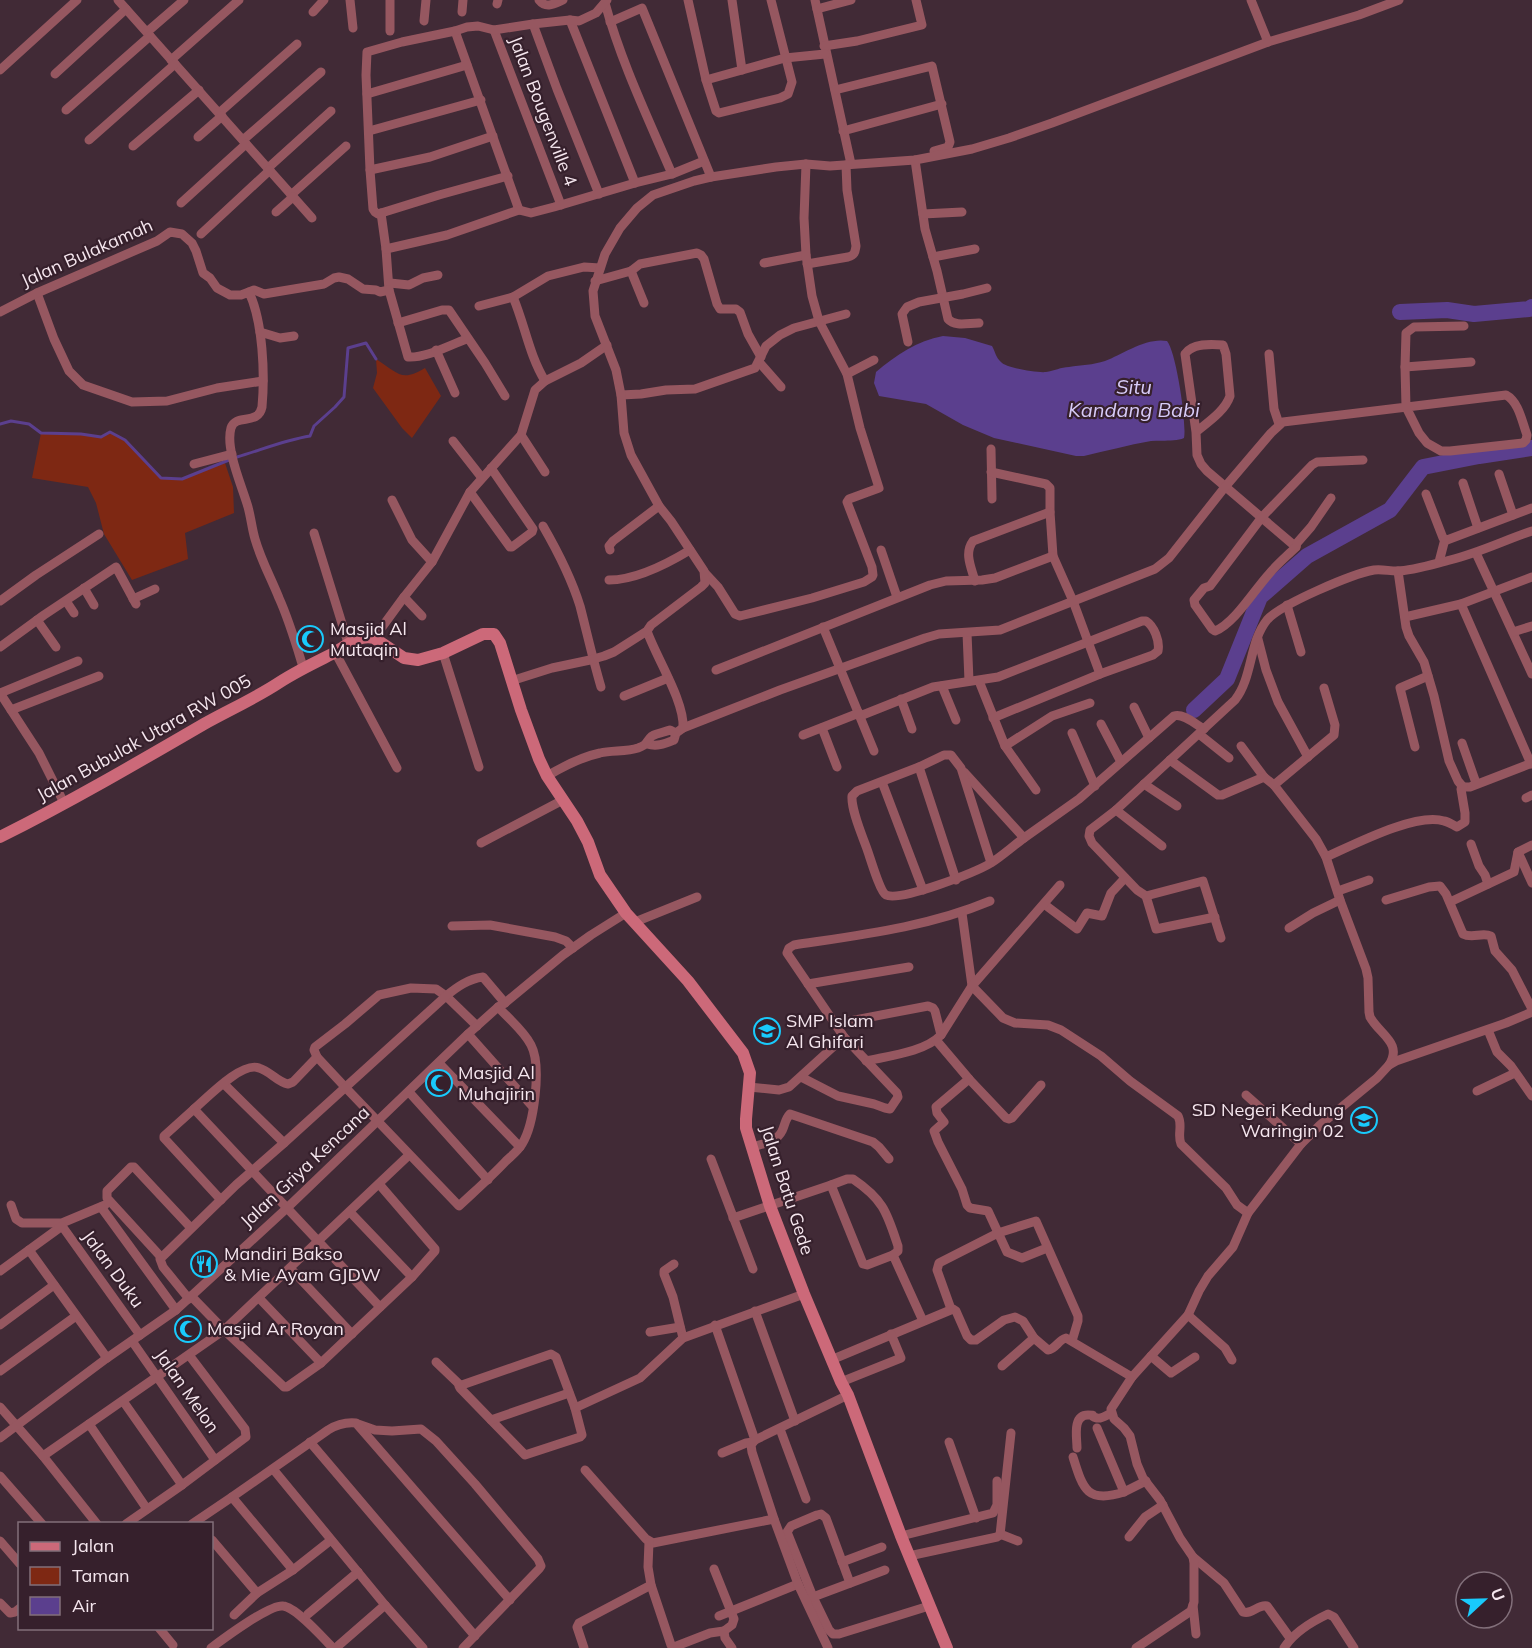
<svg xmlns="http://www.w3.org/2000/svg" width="1532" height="1648" viewBox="0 0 1532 1648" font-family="Mulish,sans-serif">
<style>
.green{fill:#7e2813}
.water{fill:#5b3f8e}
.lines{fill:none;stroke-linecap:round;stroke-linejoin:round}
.stream{stroke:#5b3f8e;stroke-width:3}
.river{stroke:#5b3f8e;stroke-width:16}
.street{stroke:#965760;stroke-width:9}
.secondary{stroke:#cc6979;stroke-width:12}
.labels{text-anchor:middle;stroke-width:4.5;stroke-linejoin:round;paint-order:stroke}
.street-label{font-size:18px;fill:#f5e6ee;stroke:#36202c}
.poi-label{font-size:18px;fill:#f5e6ee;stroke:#36202c;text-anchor:start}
.water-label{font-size:20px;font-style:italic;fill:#d7cbf8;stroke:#36202c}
</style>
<rect width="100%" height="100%" fill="#412a36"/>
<g class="green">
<path d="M376 359C397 372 401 383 425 368L441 396 412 438 402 428 373 388 377 373Z"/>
<path d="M110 432 125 440 161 478 182 479 225 463 233 487 234 513 185 533 188 559 132 580 104 534 96 503 88 487 32 478 41 433 81 434 101 437Z"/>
</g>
<path class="water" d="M943 336 965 338 992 346C995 351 996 358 1001 362 1006 368 1037 373 1046 372 1054 371 1061 367 1069 367 1081 365 1093 365 1105 361 1123 354 1147 337 1167 341 1176 351 1187 424 1184 438 1175 442 1161 440 1151 441 1128 445 1106 451 1084 456H1076L994 438 963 425 926 404 879 396 874 383 876 372C896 355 917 341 943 336Z"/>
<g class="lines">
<g class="stream">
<path d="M0 424 11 421 29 424 41 433 81 434 101 437 110 432 125 440 161 478 182 479 229 460"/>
<path d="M237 457C261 450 285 440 310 436L314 426 335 407 344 397 348 348 366 343 376 359"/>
</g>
<g class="river">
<path d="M1400 312 1447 310 1474 314 1529 309 1532 307"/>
<path d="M1194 710 1227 679 1260 597 1307 556 1390 510 1423 467 1479 456 1532 448"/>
</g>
<g class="street">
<path d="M118 0 312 218"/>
<path d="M350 0 353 28"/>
<path d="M539 0C546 9 554 4 563 0"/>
<path d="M688 0 706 80 716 111 719 113 780 98 788 94 792 82 771 0"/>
<path d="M732 0 742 70"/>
<path d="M815 0 851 164"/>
<path d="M1251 0 1268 42"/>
<path d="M605 3C621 62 648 118 672 174"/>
<path d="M497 4 498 0"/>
<path d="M817 9 851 0"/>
<path d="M313 12 324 0"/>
<path d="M462 12 463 0"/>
<path d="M570 20 635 183"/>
<path d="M424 21 426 0"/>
<path d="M610 22 642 8 711 177"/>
<path d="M533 24 557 89 599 194"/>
<path d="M494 30 561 205"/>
<path d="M390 31V0"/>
<path d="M455 31 519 210"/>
<path d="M147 32 184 0"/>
<path d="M824 46 857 41 922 25 916 0"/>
<path d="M171 60 239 0"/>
<path d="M0 70 77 0"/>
<path d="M55 74 126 9"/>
<path d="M706 80 785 58 825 54"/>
<path d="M835 90 932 66 950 142 948 147 934 151"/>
<path d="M367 94 467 65"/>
<path d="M66 110 150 36"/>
<path d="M219 113 297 44"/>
<path d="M369 131 481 100"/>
<path d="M843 131 942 104"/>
<path d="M198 137 222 116"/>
<path d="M89 140 175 64"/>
<path d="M243 140 321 72"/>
<path d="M133 146 199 90"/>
<path d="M915 160 925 229 937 271 948 319C955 327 968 323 979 323"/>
<path d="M268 168 331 111"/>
<path d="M370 170 430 157 493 136"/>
<path d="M508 176 439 195 378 214 375 212 373 209 370 170 366 75 367 52 402 42 455 31 467 27 478 26 494 30 533 24 570 20 579 21 596 13 607 0"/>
<path d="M291 195 346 146"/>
<path d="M181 203 246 144"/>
<path d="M276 212 293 197"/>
<path d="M381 213 386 249 389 290 408 357C427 358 449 345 467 339"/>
<path d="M923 214 962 212"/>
<path d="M201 234 270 170"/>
<path d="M386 249 447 235 519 210 531 213 554 207 635 183 672 174 704 161"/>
<path d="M933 257 975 249"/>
<path d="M764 263 806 255"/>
<path d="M807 264 848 257C855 255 855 252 856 246L847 190 846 165"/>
<path d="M631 271 644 303"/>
<path d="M595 281 631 271 640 264 697 253 701 255 704 259 717 304 720 309H736L740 312 748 334 761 357"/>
<path d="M390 283 409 285 423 278 438 275"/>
<path d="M249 292 254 290 264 294 324 284 334 278 339 277 348 279 363 289 376 290 380 292 389 290"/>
<path d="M37 293 54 339 69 371 83 385 132 402 167 401 217 388 263 381"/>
<path d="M513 297C525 325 529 355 545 381"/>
<path d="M479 306 513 297 548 276 584 267 600 268"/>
<path d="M0 312 37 293 157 241 170 232 182 234 192 243 196 251 203 273 210 278 217 288 230 295H241L249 292C263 322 265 374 262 407 258 426 236 413 231 428 225 449 242 486 248 507 251 518 252 529 255 539 261 560 271 578 279 598 289 620 296 644 303 667"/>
<path d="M398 323 442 310H449L485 363 505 396"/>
<path d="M260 332 280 338 294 336"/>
<path d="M908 342 902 314 907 307 919 302 963 294 987 288"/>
<path d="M436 350 455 393"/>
<path d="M1269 354 1274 409 1279 424"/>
<path d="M759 362 781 387"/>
<path d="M1405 367 1471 362"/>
<path d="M847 374 874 360"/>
<path d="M621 395 641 394 666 390 695 389 755 368 766 346 780 335 794 328 846 314"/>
<path d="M1196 432C1208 422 1225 411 1230 396L1226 354 1223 345C1211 344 1192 343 1185 354L1196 432 1197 455 1201 464 1207 471 1296 547"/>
<path d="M521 435 545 472"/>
<path d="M453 441 482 478"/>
<path d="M991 449 992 499"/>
<path d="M194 464 232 454"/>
<path d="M991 472 1046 484 1050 488V512L1053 556 1073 601 1100 674"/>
<path d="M1499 474 1513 515"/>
<path d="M1463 483 1478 528"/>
<path d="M470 492 510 547H512L532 532 533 529 491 468"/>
<path d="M1426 494 1443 538 1447 540 1532 508"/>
<path d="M1331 498 1311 527 1297 543 1296 547C1287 556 1277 564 1269 574 1255 589 1234 624 1215 631L1212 629 1195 605 1194 600 1204 588 1210 586 1262 517 1312 465 1317 462 1363 460"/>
<path d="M392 500 412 540 432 562"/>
<path d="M543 526C558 552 571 577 580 606 587 633 593 660 601 687"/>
<path d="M314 533 348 643"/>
<path d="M610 550 609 546 613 541 659 506"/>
<path d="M881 550 897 597"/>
<path d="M1476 553 1532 674"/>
<path d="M1439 562 1445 539"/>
<path d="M705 573 718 587 735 614 740 616 812 598 864 582 872 577 873 575 872 567 847 502 849 499 879 488 860 428 847 374 819 321 812 296 806 255 804 218 806 164"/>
<path d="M609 580C635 580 667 564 690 550"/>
<path d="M975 581C971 567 964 553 973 541L1050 512"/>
<path d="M84 588 94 605"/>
<path d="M404 597 422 616"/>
<path d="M133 599 155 589"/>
<path d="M0 601 36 575 99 534"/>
<path d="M66 601 74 613"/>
<path d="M1461 604 1531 764"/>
<path d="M1287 605 1301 652"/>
<path d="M1405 617 1461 604 1532 577"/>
<path d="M37 620 56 647"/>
<path d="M823 627 874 751"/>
<path d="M647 631C656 657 685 702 683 728"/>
<path d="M1513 632 1532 626"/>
<path d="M967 633 969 681"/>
<path d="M374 638 404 597 432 562 470 492 521 435 535 390 545 381 581 363 607 345"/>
<path d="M1258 639 1266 670 1278 702 1308 757"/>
<path d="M0 647 44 615 116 567 136 604"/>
<path d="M335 652 397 768"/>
<path d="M443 653 479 767"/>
<path d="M716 670 930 585 946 581 982 580 995 578 1053 556"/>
<path d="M511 681 552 668 590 660 604 656 614 652 647 631 651 625 701 587 705 583 704 571 671 521 659 506 631 455 624 433 621 395 616 370 595 316 593 291 605 254 620 228 637 208 653 195 694 181 711 177 776 167 806 164 830 166 915 160 972 149 1009 138 1052 123 1268 42 1359 15 1399 0"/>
<path d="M979 681 1005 746 1036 790"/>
<path d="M942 686 956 720"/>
<path d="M0 693 39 753 64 803"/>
<path d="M0 693 78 661"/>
<path d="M624 696 668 678"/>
<path d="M901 699 912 729"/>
<path d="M1134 707 1149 738"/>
<path d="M11 710 99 676"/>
<path d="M860 716 933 687 998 677 1142 621H1146C1154 626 1160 641 1158 651L1153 655 1100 674 993 718"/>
<path d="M1101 724 1121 762"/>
<path d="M822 728 837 767"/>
<path d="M1072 733 1095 786"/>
<path d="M1199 734 1229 758"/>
<path d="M803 735 859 713"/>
<path d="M1462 743 1476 783"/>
<path d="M647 744C657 747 664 744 674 740L676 733 683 728 780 690 925 638 939 634 1000 630 1155 569 1169 558 1225 487 1271 433 1283 422 1506 395C1519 402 1522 422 1527 435L1526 440 1523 443 1450 451H1441L1427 443 1419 433 1406 407 1405 367 1406 333 1414 327 1464 326"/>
<path d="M1005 746 1052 716 1090 703"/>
<path d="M1241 746 1264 777"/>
<path d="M1415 747 1400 688 1428 676"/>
<path d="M1170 760 1218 795H1222L1264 777 1274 785 1316 839 1326 857 1340 900 1366 969 1368 978 1369 1012 1370 1017C1380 1035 1403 1043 1389 1065"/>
<path d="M919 767 956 880"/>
<path d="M964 772 1024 838 1079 799 1174 716C1183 713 1195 724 1204 729"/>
<path d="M547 776C564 766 581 757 600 753 612 750 626 752 638 748 649 744 645 742 652 736 657 733 665 732 670 730L676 733"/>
<path d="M882 782 923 890"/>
<path d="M1144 784 1177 806"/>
<path d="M1274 785 1334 735 1335 725 1324 688"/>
<path d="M1463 787H1470L1532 763"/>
<path d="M1526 798 1532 795"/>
<path d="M1116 810 1162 846"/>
<path d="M481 843 563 800"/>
<path d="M1471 844 1479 866 1485 875 1488 884"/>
<path d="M1518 852 1532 883"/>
<path d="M1326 857C1353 845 1416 812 1444 821 1449 822 1453 825 1457 827L1465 822V813L1461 789 1463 787 1458 781 1449 761 1434 696 1424 662 1409 636 1406 627 1398 571"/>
<path d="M991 863 961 768 951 755H944L919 767 857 791 852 796C851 810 862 835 867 849 870 857 880 892 886 895 900 902 976 872 991 863 1002 856 1013 846 1024 838"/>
<path d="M1338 891 1369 880"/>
<path d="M1146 896 1156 929 1215 917"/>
<path d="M1386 900 1429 887 1440 886 1446 894 1463 934C1472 939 1482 932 1491 936L1495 951 1512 970 1532 1009"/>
<path d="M1450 902 1514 872 1518 852 1532 845"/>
<path d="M1044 904 1077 929 1087 913 1102 916 1111 893 1125 878"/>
<path d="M962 913 972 986 1003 1018 1015 1023 1048 1025 1061 1030 1101 1056 1130 1081 1178 1116C1183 1125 1177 1135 1181 1144L1226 1188 1237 1205 1248 1213"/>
<path d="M635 922 697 897"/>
<path d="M452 926 490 925 555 937 566 941 573 948"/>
<path d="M1289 928 1313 913 1340 900"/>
<path d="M1221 938 1203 881 1146 896 1137 890 1092 843 1089 836 1090 830 1116 810 1235 700C1253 677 1249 642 1267 620 1281 604 1352 574 1374 570 1382 569 1389 571 1397 571 1412 571 1434 564 1450 560 1479 553 1505 540 1532 531"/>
<path d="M808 984 909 967"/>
<path d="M834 1024 928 1006 933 1008 935 1011 941 1035C925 1052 888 1056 866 1061"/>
<path d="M477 1026 446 996 436 989 411 988 379 995 345 1024 315 1047 314 1050 317 1057 345 1087 459 1206C475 1191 491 1177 506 1161 511 1156 518 1151 522 1144 534 1125 542 1066 531 1045 524 1031 509 1019 498 1007"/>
<path d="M1488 1030 1497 1052 1511 1066 1532 1096"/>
<path d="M468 1034 533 1107"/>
<path d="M941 1035 972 986 1060 885"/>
<path d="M844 1037 787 953 789 948 794 945C860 935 928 927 990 901"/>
<path d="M936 1040 969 1079 1006 1118 1009 1119 1012 1118 1041 1085"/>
<path d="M439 1063 520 1147"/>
<path d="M969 1079 936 1107 937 1113 944 1122 934 1131 938 1142 962 1189 967 1205 970 1208 988 1211 1007 1252 1022 1258 1047 1248"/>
<path d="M224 1084 284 1143"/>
<path d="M749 1087 779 1090 789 1087 844 1037 897 1093 898 1097 890 1109 885 1108 874 1104 838 1096 801 1077"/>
<path d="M1477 1091 1515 1073"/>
<path d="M409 1092 488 1180"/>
<path d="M1246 1095 1301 1144"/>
<path d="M194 1109C207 1098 242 1061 259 1068 270 1071 277 1082 288 1084L293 1082 317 1057"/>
<path d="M752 1147C762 1144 777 1142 782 1131 785 1125 785 1119 790 1114L873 1142 879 1147 889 1159"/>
<path d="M711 1159 753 1269"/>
<path d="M831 1185 863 1264 867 1265 893 1255 923 1321"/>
<path d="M221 1200 164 1138V1136L194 1109 380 1307"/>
<path d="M11 1205 16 1219 22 1223H62L105 1205"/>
<path d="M101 1207 176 1310"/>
<path d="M350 1212 412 1277"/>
<path d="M733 1218 831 1185 847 1179H853C884 1200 887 1213 898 1246V1251L893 1255"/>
<path d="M29 1250 107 1358"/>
<path d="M161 1257 107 1198V1191L131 1167H134L191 1228"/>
<path d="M674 1264 664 1271V1274L673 1297 683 1338"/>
<path d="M290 1268 352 1334"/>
<path d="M0 1271 62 1226 140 1335"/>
<path d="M191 1296 224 1330 284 1387H287L321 1363 412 1277 435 1251V1249L379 1184"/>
<path d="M259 1298 321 1363"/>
<path d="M189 1299 163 1267 160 1259 236 1185 284 1143 446 996C457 987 468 979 483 977L505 1003"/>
<path d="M951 1309 937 1270 939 1263 998 1233 1036 1221 1078 1316V1321L1072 1341"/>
<path d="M755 1311 795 1421"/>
<path d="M1188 1315 1225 1348 1232 1360"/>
<path d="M0 1325 54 1285"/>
<path d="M715 1325 755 1440"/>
<path d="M650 1332 680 1327"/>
<path d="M132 1341 215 1460"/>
<path d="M551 1354 556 1357 575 1408 582 1435 580 1437 525 1455 460 1388 459 1386Z"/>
<path d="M1151 1356 1171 1373 1195 1357"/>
<path d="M831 1360 953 1309 956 1311 967 1336 971 1340H976L1004 1320 1015 1317 1023 1321 1034 1338 1048 1350C1056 1349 1058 1340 1066 1338L1132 1377"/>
<path d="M436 1362 460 1385"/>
<path d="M1002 1366 1034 1338"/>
<path d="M0 1371 76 1316"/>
<path d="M841 1382 901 1358 891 1334"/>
<path d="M123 1401 182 1485"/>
<path d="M0 1407 43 1456 97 1524"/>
<path d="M575 1408 640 1378 683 1338 804 1294"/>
<path d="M491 1420 569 1393"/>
<path d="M89 1424 147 1509"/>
<path d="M358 1424 375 1430 392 1431 421 1429 436 1441 475 1484 538 1559 541 1566 539 1569 463 1648"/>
<path d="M1097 1428 1124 1492 1146 1481"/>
<path d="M780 1429 806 1499"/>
<path d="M0 1438 107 1358 176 1310 287 1208 468 1034 498 1007 505 1003 563 955 591 935 626 913"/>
<path d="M310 1442 475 1636"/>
<path d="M949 1442 976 1518"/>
<path d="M1077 1448C1077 1438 1072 1415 1088 1415 1098 1415 1088 1416 1097 1418 1102 1419 1107 1415 1111 1413"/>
<path d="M722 1453 746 1443 753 1442"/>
<path d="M43 1456 224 1330 409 1155"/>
<path d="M1073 1457C1083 1489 1087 1504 1124 1492"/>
<path d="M273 1469 385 1605 423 1648"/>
<path d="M585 1470 646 1539 653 1543 774 1519"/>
<path d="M0 1476 42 1524"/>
<path d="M126 1524 182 1485 246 1437 245 1429 189 1355"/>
<path d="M192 1524 232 1497"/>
<path d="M1000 1534 1018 1541"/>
<path d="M901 1536 993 1513 997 1505V1481"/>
<path d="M1129 1537 1145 1517 1163 1505"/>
<path d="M212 1540 257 1593"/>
<path d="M0 1541 20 1564"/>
<path d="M649 1542 648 1567 651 1585 671 1645 674 1647 710 1633 724 1631"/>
<path d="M909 1556 997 1537 1000 1535 1011 1433"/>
<path d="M1193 1557 1224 1583 1243 1612C1252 1615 1258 1604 1267 1606L1290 1638"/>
<path d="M842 1562 882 1547"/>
<path d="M714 1569 734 1619 732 1625 724 1631 725 1638 732 1648"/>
<path d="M293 1570 232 1497 328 1430C336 1425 346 1422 356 1423L510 1600"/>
<path d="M850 1583 826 1518 821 1514 817 1515 791 1526 787 1532 813 1597 829 1630 833 1634H839L929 1606"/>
<path d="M813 1597 885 1570"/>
<path d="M0 1603 10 1613 15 1612 20 1608"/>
<path d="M1193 1605 1196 1634"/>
<path d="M308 1614 358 1572"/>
<path d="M234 1615 257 1593 293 1570 331 1540"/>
<path d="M719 1616 798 1584"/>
<path d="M159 1628 173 1645"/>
<path d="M338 1646 385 1605"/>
<path d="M211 1648C223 1639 270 1604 283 1606 296 1607 323 1638 333 1648"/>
<path d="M584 1648 577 1627 579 1623 651 1585"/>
<path d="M828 1648 798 1584 774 1519 752 1452 751 1445 755 1440 848 1395"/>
<path d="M1136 1648 1191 1611 1194 1602V1563L1193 1557 1180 1538 1160 1500 1143 1478 1137 1464 1130 1436 1124 1428 1114 1419 1111 1409 1132 1377 1188 1315 1199 1291 1208 1276 1233 1247 1248 1213 1301 1144 1320 1125 1377 1078 1389 1065 1396 1061 1506 1023 1532 1012"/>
<path d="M1284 1648C1294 1632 1311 1622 1328 1614L1334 1617 1354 1648"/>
</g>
<path class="secondary" d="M0 837C70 802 137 763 204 724 229 710 256 698 280 682 297 671 314 663 332 654 345 647 358 634 374 638L404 658 418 660 443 653 483 634H494L500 643 521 710 539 759 547 776 577 821 588 842 600 875 626 913 688 981 743 1053 750 1073 746 1119V1128L770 1206 804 1294 841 1382 848 1395 901 1536 947 1648"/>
</g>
<defs>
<symbol id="mosque-ring" viewBox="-11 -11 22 22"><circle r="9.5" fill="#36202c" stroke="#19cafc" stroke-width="1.5"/><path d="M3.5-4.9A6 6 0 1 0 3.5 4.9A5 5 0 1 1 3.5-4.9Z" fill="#19cafc"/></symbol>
<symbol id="school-ring" viewBox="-11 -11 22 22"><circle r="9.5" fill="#36202c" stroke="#19cafc" stroke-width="1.5"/><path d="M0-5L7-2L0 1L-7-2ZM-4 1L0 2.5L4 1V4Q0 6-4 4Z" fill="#19cafc"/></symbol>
<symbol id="restaurant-ring" viewBox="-11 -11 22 22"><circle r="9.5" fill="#36202c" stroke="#19cafc" stroke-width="1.5"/><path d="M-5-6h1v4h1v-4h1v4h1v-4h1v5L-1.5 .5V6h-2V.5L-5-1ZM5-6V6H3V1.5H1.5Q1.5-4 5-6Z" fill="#19cafc"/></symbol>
</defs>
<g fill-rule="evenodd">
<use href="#mosque-ring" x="295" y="624" width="30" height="30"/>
<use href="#school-ring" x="752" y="1016" width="30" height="30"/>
<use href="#mosque-ring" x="424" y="1068" width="30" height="30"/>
<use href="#school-ring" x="1349" y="1105" width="30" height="30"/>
<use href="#restaurant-ring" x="189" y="1249" width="30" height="30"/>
<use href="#mosque-ring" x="173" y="1314" width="30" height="30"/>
</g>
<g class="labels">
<g class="street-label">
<text transform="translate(543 111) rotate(69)" y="6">Jalan Bougenville 4</text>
<text transform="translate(87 253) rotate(-24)" y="6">Jalan Bulakamah</text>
<text transform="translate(144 738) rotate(-29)" y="6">Jalan Bubulak Utara RW 005</text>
<text transform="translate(305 1167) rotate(-43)" y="6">Jalan Griya Kencana</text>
<text transform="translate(787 1190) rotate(72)" y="6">Jalan Batu Gede</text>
<text transform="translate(113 1269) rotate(54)" y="6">Jalan Duku</text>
<text transform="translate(187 1391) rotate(55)" y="6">Jalan Melon</text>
</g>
<g class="poi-label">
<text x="330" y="635">Masjid Al<tspan x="330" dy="21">Mutaqin</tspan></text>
<text x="786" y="1027">SMP Islam<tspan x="786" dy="21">Al Ghifari</tspan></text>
<text x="458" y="1079">Masjid Al<tspan x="458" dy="21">Muhajirin</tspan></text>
<text x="1344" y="1116" text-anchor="end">SD Negeri Kedung<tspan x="1344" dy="21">Waringin 02</tspan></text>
<text x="224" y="1260">Mandiri Bakso<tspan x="224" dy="21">&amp; Mie Ayam GJDW</tspan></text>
<text x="207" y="1335">Masjid Ar Royan</text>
</g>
<g class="water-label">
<text x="1134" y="394">Situ<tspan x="1134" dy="23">Kandang Babi</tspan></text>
</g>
</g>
<rect x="18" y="1522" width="195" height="108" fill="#36202c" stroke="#826f7a" stroke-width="1.5"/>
<rect x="30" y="1542" width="30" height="9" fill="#cc6979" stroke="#826f7a" stroke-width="1.5"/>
<text x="72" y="1552" font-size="18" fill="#f5e6ee">Jalan</text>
<rect x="30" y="1567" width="30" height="18" fill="#7e2813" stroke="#826f7a" stroke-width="1.5"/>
<text x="72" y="1582" font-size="18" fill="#f5e6ee">Taman</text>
<rect x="30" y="1597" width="30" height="18" fill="#5b3f8e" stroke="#826f7a" stroke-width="1.5"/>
<text x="72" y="1612" font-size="18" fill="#f5e6ee">Air</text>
<g transform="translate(1484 1600) rotate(68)"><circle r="28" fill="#36202c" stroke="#826f7a" stroke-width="1.5"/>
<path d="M0-4.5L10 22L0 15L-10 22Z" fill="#19cafc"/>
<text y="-9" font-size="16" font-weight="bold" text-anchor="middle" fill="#f5e6ee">U</text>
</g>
</svg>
